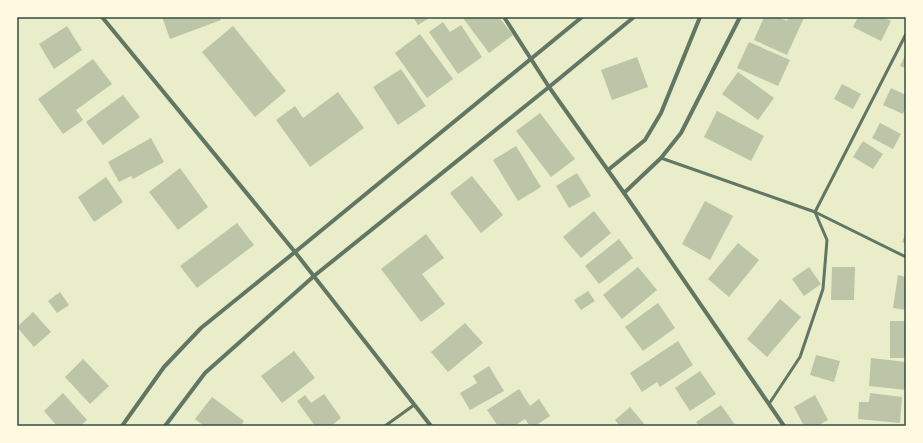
<svg xmlns="http://www.w3.org/2000/svg" width="923" height="443" viewBox="0 0 923 443" font-family="Ubuntu,sans-serif">
<style>
.building{fill:#bcc5a7}
.lines{fill:none;stroke-linecap:round;stroke-linejoin:round}
.service{stroke:#617663;stroke-width:3}
.minor{stroke:#617663;stroke-width:4}
.neatline{fill:none;stroke:#344e41;stroke-width:1.5}
</style>
<rect width="100%" height="100%" fill="#e9edc9"/>
<g class="building">
<path d="M162 17H220L221 20 170 39Z"/>
<path d="M413 17H431L418 25Z"/>
<path d="M464 17H499L513 35 489 53 463 18Z"/>
<path d="M764 17H778L787 21 789 17H801L804 18 787 55 754 40Z"/>
<path d="M858 17H883L891 21 881 41 853 27Z"/>
<path d="M443 22 450 32 461 25 482 57 458 74 429 32Z"/>
<path d="M67 26 82 50 54 69 39 44Z"/>
<path d="M233 26 286 91 255 117 202 52Z"/>
<path d="M420 34 453 79 427 98 395 53Z"/>
<path d="M749 42 790 60 778 86 737 68Z"/>
<path d="M906 53V68L900 66Z"/>
<path d="M637 57 648 87 612 100 601 70Z"/>
<path d="M93 59 112 84 76 110 83 120 63 134 38 99Z"/>
<path d="M401 69 426 106 398 125 373 87Z"/>
<path d="M738 72 774 98 758 120 722 94Z"/>
<path d="M842 84 861 94 853 109 834 99Z"/>
<path d="M891 88 906 95V107L903 114 883 105Z"/>
<path d="M338 92 364 128 310 167 276 120 295 106 303 118Z"/>
<path d="M123 95 140 117 103 145 86 122Z"/>
<path d="M717 111 764 136 751 161 704 137Z"/>
<path d="M540 113 575 159 551 177 516 131Z"/>
<path d="M880 123 901 134 893 149 872 138Z"/>
<path d="M151 138 164 162 133 179 131 176 119 182 108 162Z"/>
<path d="M863 141 883 154 873 169 853 157Z"/>
<path d="M516 146 541 187 518 201 493 160Z"/>
<path d="M180 168 208 207 178 230 149 192Z"/>
<path d="M577 173 591 196 569 208 556 186Z"/>
<path d="M472 176 503 215 481 233 450 193Z"/>
<path d="M106 177 123 202 94 222 78 197Z"/>
<path d="M705 201 733 216 710 260 682 244Z"/>
<path d="M594 211 611 233 581 258 563 237Z"/>
<path d="M237 223 254 245 197 288 180 266Z"/>
<path d="M906 232V244L902 242Z"/>
<path d="M426 234 444 258 422 274 445 304 421 322 381 269Z"/>
<path d="M619 239 633 258 599 284 585 266Z"/>
<path d="M738 243 759 260 729 297 708 279Z"/>
<path d="M638 267 657 290 622 319 603 295Z"/>
<path d="M809 267 821 284 804 296 792 279Z"/>
<path d="M832 267H855L854 300H831Z"/>
<path d="M898 275 906 277V310L893 308Z"/>
<path d="M588 291 595 301 581 310 574 300Z"/>
<path d="M60 292 69 305 57 313 48 301Z"/>
<path d="M780 299 801 317 767 357 747 339Z"/>
<path d="M658 303 675 328 643 351 625 327Z"/>
<path d="M33 312 51 332 34 347 17 327Z"/>
<rect x="890" y="321" width="16" height="37"/>
<path d="M465 323 483 343 448 372 431 352Z"/>
<path d="M678 341 693 365 660 387 657 382 642 392 630 373Z"/>
<path d="M294 351 315 378 282 403 261 376Z"/>
<path d="M816 355 840 361 834 382 810 375Z"/>
<path d="M871 358 906 362V390L869 386Z"/>
<path d="M83 359 109 386 90 404 65 377Z"/>
<path d="M489 366 504 391 470 410 460 393 477 383 473 376Z"/>
<path d="M700 371 716 394 690 411 675 388Z"/>
<path d="M519 389 530 406 539 399 550 416 535 426H530L525 419 514 426H498L487 410Z"/>
<path d="M63 393 87 420 80 426H57L44 411Z"/>
<path d="M870 393 902 397 900 423 858 419 859 402H869Z"/>
<path d="M324 394 341 418 331 426H315L297 401 305 395 311 403Z"/>
<path d="M815 395 828 420 817 426H804L794 407Z"/>
<path d="M212 397 244 421 240 426H204L195 419Z"/>
<path d="M721 405 736 426H699L696 422Z"/>
<path d="M630 407 646 426H620L615 420Z"/>
</g>
<g class="lines">
<g class="service">
<path d="M661 158 815 212 906 257"/>
<path d="M769 404 800 357 823 289 827 240 815 212 906 34"/>
<path d="M385 426 414 405"/>
</g>
<g class="minor">
<path d="M102 17 295 252 431 426"/>
<path d="M504 17 549 87 624 193 784 426"/>
<path d="M608 170 645 140 661 113 700 17"/>
<path d="M624 193 661 158 681 133 740 17"/>
<path d="M122 426 164 367 201 328 295 252 582 17"/>
<path d="M165 426 205 373 314 276 549 87 634 17"/>
</g>
</g>
<rect width="923" height="443" fill="none" stroke="#fefae0" stroke-width="36"/>
<rect x="18" y="18" width="887" height="407" class="neatline"/>
</svg>
